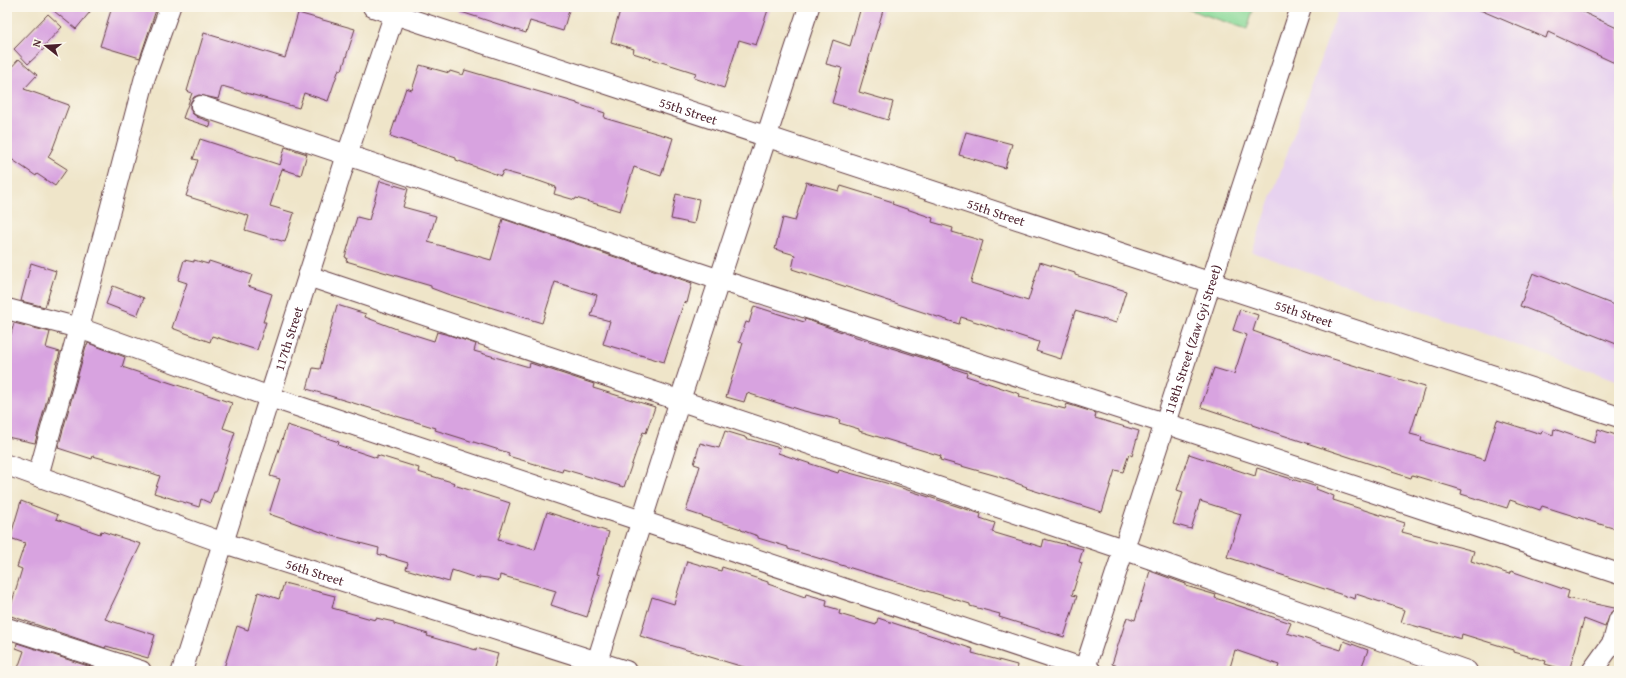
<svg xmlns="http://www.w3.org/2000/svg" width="1626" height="678" viewBox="0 0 1626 678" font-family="'Gentium Book Plus',serif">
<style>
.built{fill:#e7d2ef}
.green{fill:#8ad998;stroke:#6a7c62}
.building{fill:#d8a3e0}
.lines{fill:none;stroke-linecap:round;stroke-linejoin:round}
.minor-casing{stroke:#633d43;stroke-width:22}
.minor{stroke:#fff;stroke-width:20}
.labels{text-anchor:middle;stroke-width:4;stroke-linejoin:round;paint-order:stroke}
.street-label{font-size:13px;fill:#4a1f2b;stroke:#fbf7ec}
</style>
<rect width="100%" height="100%" fill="#fbf7ec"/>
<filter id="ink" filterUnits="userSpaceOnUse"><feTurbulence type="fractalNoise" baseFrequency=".025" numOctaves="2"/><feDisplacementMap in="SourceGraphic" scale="8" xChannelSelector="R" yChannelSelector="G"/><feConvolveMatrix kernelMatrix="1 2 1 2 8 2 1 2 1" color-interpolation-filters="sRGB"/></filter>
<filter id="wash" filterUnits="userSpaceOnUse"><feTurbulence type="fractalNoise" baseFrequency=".012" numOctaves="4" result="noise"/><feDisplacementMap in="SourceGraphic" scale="16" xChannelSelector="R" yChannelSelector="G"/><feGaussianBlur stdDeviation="0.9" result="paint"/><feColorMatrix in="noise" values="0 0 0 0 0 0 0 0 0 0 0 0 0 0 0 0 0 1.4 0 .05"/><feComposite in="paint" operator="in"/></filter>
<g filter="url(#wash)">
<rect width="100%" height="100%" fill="#efe5c9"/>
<path class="built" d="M1339 7H1619V381L1252 252Z"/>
<path class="green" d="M1181 7H1254L1247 29Z"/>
<g id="blocks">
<g class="building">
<path d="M49 7H94L76 29Z"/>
<path d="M112 7H157L140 58 100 46Z"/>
<path d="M459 7H570L563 31 530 21 526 33 458 11Z"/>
<path d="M621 7H769L756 45 739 40 724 88 694 78 696 73 633 53 634 49 611 42Z"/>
<path d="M861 7H884L859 92 893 102 888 120 832 103 842 68 826 64 833 40 850 46Z"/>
<path d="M1473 7H1572L1619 29V65L1548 32 1546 38Z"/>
<path d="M298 13 355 29 342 70 339 69 328 101 304 93 299 108 222 86 218 99 199 95 194 97 190 103V108L192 113 197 117 211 122 210 127 183 118 192 93 187 91 204 33 285 58Z"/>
<path d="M48 14 62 27 43 47 45 48 28 64 14 49Z"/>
<path d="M19 59 37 75 24 89 69 105 53 148 48 157 67 169 55 186 37 174 36 176 7 156V72Z"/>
<path d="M420 65 449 73 450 71 463 75 465 70 577 103V104L605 113 604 118 673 138 661 176 634 167 620 211 576 198 575 200 554 194 556 187 539 181 503 171 501 176 456 160V158L390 136 406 88 412 90Z"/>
<path d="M966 132 1012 144 1005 168 959 155Z"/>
<path d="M200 139 280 165 285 147 307 154 301 175 282 169 270 206 294 213 285 242 245 230 249 216 186 196 198 160 193 159Z"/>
<path d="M380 181 408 189 403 207 436 216 428 242 491 260 503 219 692 283 687 303 684 302 664 362 603 344 610 321 591 316 597 295 555 282 542 323 447 294 431 288V286L346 261 347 258 345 257 357 217 369 220Z"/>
<path d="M806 182 839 191 841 186 893 202 892 204 933 218 932 222 953 228 952 232 983 241 971 281V283L1028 301 1040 262 1075 273V275L1126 291 1116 323 1075 311 1061 359 1036 351 1039 342 961 317 959 324 792 269 795 255 775 249 783 218 795 221Z"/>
<path d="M676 194 699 199 694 224 671 219Z"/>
<path d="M184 260 194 262V260L208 264 209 261 252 275 248 286 272 294 263 322H266L257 350 212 336 210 342 172 328 187 283 178 280Z"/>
<path d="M31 263 56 271 45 307 21 301Z"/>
<path d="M1533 273 1619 307V345L1520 306Z"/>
<path d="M113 286 144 298 137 316 106 304Z"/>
<path d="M337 305 366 314 365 317 399 330 434 341 437 332 449 335 476 344 474 351 529 367 530 363 594 384 593 388 655 407 646 433 643 432 624 487 563 469 562 472 508 456 509 453 435 430 436 428 307 389 313 368 320 369Z"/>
<path d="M754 306 804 322 805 319 853 336 949 366V367L967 373 966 376 1020 394 1019 397 1065 409 1067 404 1096 413 1095 418 1139 431 1132 456 1129 454 1123 472 1115 470 1102 512 1026 488 1027 487 997 476 940 460 941 456 859 431V429L839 423 840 420 800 410 747 393 744 402 726 397 743 343 739 342 746 322 749 323Z"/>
<path d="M1240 309 1258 315 1253 331 1323 356 1425 387 1410 434 1422 437 1421 441 1485 460 1497 420 1541 434 1542 431 1553 435 1554 429 1594 443 1598 429 1619 436V530L1542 506 1540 510 1510 500 1507 508 1461 494 1462 490 1412 475 1411 478 1392 472V471L1252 425V424L1201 407 1214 368 1234 374 1247 335 1233 330Z"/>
<path d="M14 323 50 332 46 348 60 352 35 443 7 437V348Z"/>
<path d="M88 343 125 357 122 367 232 403 223 428 235 432 216 492H214L210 503 201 499 199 507 154 493 160 476 146 471 93 456 92 459 58 448 86 346H87Z"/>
<path d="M287 425 339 442 338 445 377 458V455L419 468 418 472 455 483 454 485 510 503 498 540 535 550 547 512 609 532 597 574 600 575 587 617 551 605 556 591 500 575 499 581 488 578 479 577V579L452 570 449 582 406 569 408 563 378 554 379 548 333 536 269 514 280 479 270 476Z"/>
<path d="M725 431 745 437V438L780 448 778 453 838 473 839 470 886 483 981 514 980 518 995 523 992 532 1042 547 1044 539 1083 549 1079 562 1082 563 1072 595 1077 596 1064 637 999 617 1000 614 970 606V604L788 549V547L758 538V536L741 530V529L686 511 700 466 694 464 700 443 719 448Z"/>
<path d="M1189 454 1255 476 1257 468 1317 487 1316 489 1334 496 1333 500 1405 523 1402 532 1474 551 1471 561 1509 574 1511 571 1569 591 1567 598 1619 609 1611 612 1605 627 1584 619 1569 671 1545 664 1546 661 1514 652V650L1462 634 1461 639 1401 622 1405 610 1356 594 1355 599 1227 557 1241 514 1200 501 1191 529 1173 524 1183 492 1177 490Z"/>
<path d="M21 501 58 515 56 519 100 534 101 531 141 544 105 619 155 635 148 658 106 646 105 648 8 615 22 569 17 567 25 543 10 538Z"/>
<path d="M687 561 721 571 722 567 768 582V584L805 597 806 594 827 600 826 606 840 610 839 614 876 625 878 618 973 649 972 653 1017 665 1016 671H757L640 636 652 597 674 604Z"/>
<path d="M1150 571 1186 584V586L1216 595 1215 598 1291 623 1287 633 1341 650 1344 641 1368 650 1360 671H1277L1279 665 1235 650 1229 671H1134L1112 664 1127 617 1135 620Z"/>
<path d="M284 583 335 596 332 608 375 620 376 618 394 622V624L428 634 427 636 476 650V648L498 654 493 671H223L237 626 248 630 258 592 279 599Z"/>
<path d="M17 643 94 668 93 671H17L24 651 16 648Z"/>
</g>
</g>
</g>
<g filter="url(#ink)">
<use href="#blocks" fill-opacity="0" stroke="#633d43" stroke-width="1"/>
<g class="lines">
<defs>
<g id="minor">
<path id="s1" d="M373 7 1619 417"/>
<path d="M201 106 720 280 1164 423 1619 574"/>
<path d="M308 276 1123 549 1467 671"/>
<path d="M7 309 79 328 270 397 1091 671"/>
<path id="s2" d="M7 465 224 543 626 671"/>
<path d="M38 476 79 328 145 77 170 7"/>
<path d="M7 628 141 671"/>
<path id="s3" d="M182 671 347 155 397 7"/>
<path d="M594 671 680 400 809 7"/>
<path id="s4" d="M1084 671 1301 7"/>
<path d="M1592 671 1613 642 1619 620"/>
</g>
</defs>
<use href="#minor" class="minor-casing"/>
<use href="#minor" class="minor"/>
</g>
</g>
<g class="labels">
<g class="street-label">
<text dy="5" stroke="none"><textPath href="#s1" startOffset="332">55th Street</textPath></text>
<text dy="5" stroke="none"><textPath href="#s1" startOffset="656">55th Street</textPath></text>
<text dy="5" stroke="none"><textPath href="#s1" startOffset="980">55th Street</textPath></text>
<text dy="5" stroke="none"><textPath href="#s3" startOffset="349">117th Street</textPath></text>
<text dy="5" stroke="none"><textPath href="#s4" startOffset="349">118th Street (Zaw Gyi Street)</textPath></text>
<text dy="5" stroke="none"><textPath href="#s2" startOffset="326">56th Street</textPath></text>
</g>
</g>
<rect width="1626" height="678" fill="none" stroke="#fbf7ec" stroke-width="24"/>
<g transform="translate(46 46) rotate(287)" stroke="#fbf7ec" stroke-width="3" paint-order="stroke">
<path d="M0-3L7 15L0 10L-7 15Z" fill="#4a1f2b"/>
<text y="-6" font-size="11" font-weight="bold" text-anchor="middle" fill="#4a1f2b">N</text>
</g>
</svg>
